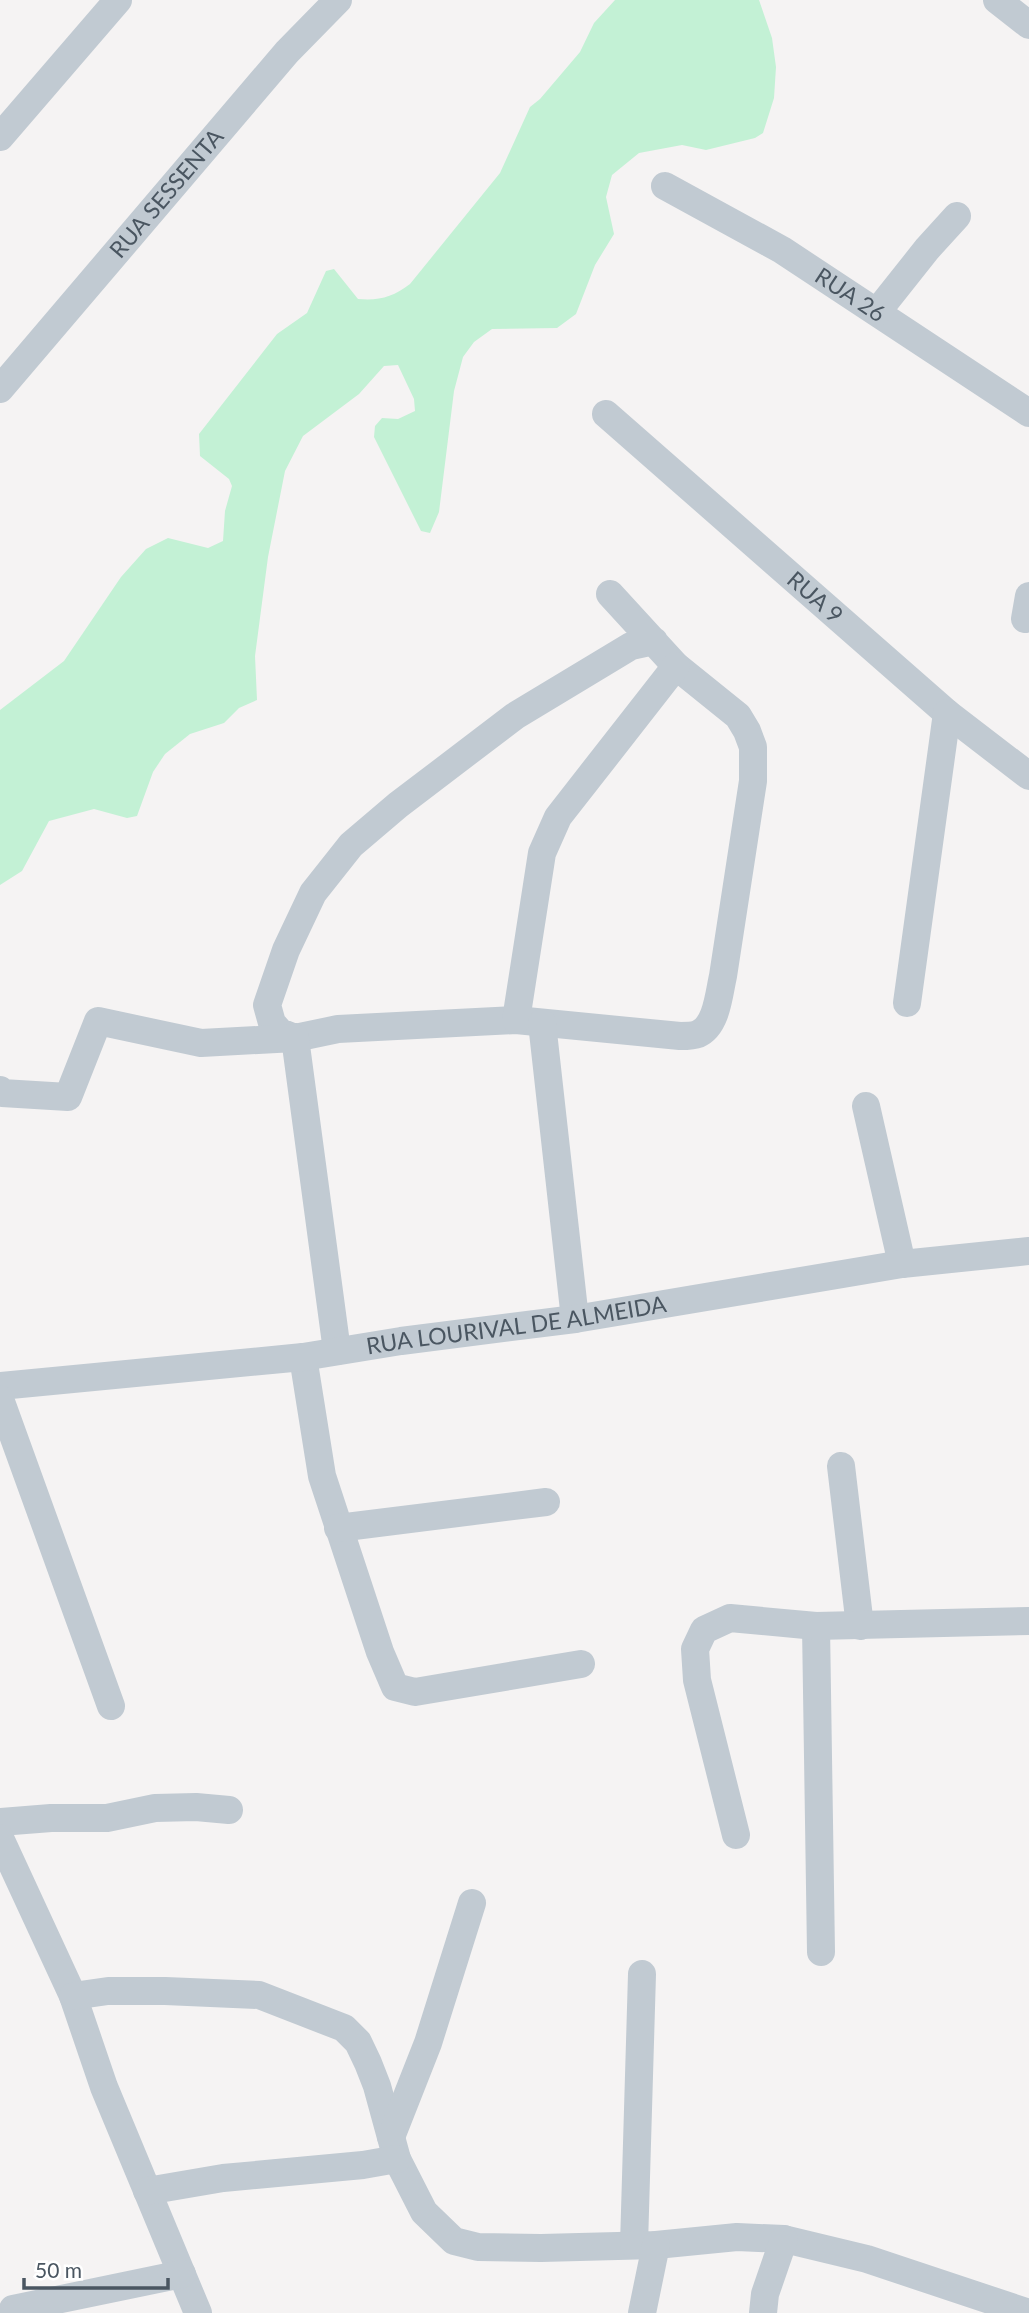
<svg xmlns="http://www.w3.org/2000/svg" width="1029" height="2313" viewBox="0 0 1029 2313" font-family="Lato,sans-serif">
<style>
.green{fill:#c3f1d5}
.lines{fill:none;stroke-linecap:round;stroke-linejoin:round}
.minor{stroke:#c1cad2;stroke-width:28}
.labels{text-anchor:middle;stroke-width:7;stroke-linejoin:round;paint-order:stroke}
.street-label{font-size:23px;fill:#4a5661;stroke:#fff}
</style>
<rect width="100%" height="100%" fill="#f5f3f3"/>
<path class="green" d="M615 0H759L772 38 776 67 774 98 763 133 755 138 706 150 682 145 639 153 612 175 606 197 614 234 595 265 576 314 557 328 492 329 474 342 463 357 454 391 439 512 430 533 421 531 374 437 375 426 382 418 398 419 415 411 414 399 398 365 384 366 359 394 303 436 285 471 268 557 255 656 257 700 239 708 224 723 190 734 165 754 153 772 137 816 127 818 94 809 49 821 22 871 0 885V710L64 661 121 577 146 549 168 538 208 548 223 541 225 511 232 486 229 479 200 456 199 434 277 334 307 313 326 271 334 269 358 299C379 301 393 297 410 284L500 173 530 107 540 99 580 52 594 23Z"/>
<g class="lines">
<g class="minor">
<path d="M997 0 1029 25"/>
<path d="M0 137 118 0"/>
<path id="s1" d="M665 186 782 250 1029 413"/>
<path d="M877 312 927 249 957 216"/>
<path id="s2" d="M0 389 287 52 338 0"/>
<path id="s3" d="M606 414 947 713 1029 776"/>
<path d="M610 594 676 666 738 716 747 731 753 747V781L723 976C719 993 717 1026 698 1034 693 1036 686 1036 680 1036L516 1020 338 1029 295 1038 280 1032 272 1023 267 1005 286 950 313 893 351 845 398 805 515 716 631 646 654 641"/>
<path d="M1025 619 1029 596"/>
<path d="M907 1003 947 713"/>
<path d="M516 1020 542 853 558 817 676 666"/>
<path d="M542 1023 575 1319"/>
<path d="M0 1090 2 1093 68 1097 98 1021 201 1043 295 1038 337 1351"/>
<path d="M866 1106 902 1264"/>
<path d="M303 1357 322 1476 380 1652 395 1687 415 1692 581 1664"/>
<path id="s4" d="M0 1386 303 1357 401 1341 575 1319 902 1264 1029 1251"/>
<path d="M0 1399 111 1706"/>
<path d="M841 1466 860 1626"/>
<path d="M338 1528 546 1502"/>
<path d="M816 1626 821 1952"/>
<path d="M0 1822 51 1818H107L155 1808 196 1807 229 1810"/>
<path d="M736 1835 697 1680 695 1649 704 1630 730 1618 816 1626 1029 1621"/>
<path d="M0 1838 73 1996 104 2087 198 2313"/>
<path d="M73 1996 108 1991H165L259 1995 344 2028 358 2042 368 2063 377 2086 397 2159 424 2212 454 2241 478 2247 541 2248 656 2245 737 2237 784 2239 867 2259 1029 2313"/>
<path d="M391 2137 428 2043 472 1903"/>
<path d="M147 2191 223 2178 363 2165 397 2159"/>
<path d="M634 2245 642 1974"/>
<path d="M13 2309 182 2274"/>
<path d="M642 2313 656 2245"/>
<path d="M763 2313 765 2294 784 2239"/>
</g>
</g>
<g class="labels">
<g class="street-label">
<text dy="8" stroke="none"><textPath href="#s2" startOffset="257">RUA SESSENTA</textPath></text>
<text dy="8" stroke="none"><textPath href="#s1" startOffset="215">RUA 26</textPath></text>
<text dy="8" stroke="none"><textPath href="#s3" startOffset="278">RUA 9</textPath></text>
<text dy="8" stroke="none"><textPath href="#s4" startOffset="520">RUA LOURIVAL DE ALMEIDA</textPath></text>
</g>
</g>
<path d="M24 2278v10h144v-10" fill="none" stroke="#4a5661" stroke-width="3.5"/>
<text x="35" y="2278" font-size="21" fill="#4a5661" stroke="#ffffff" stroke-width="5" paint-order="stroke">50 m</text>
</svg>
